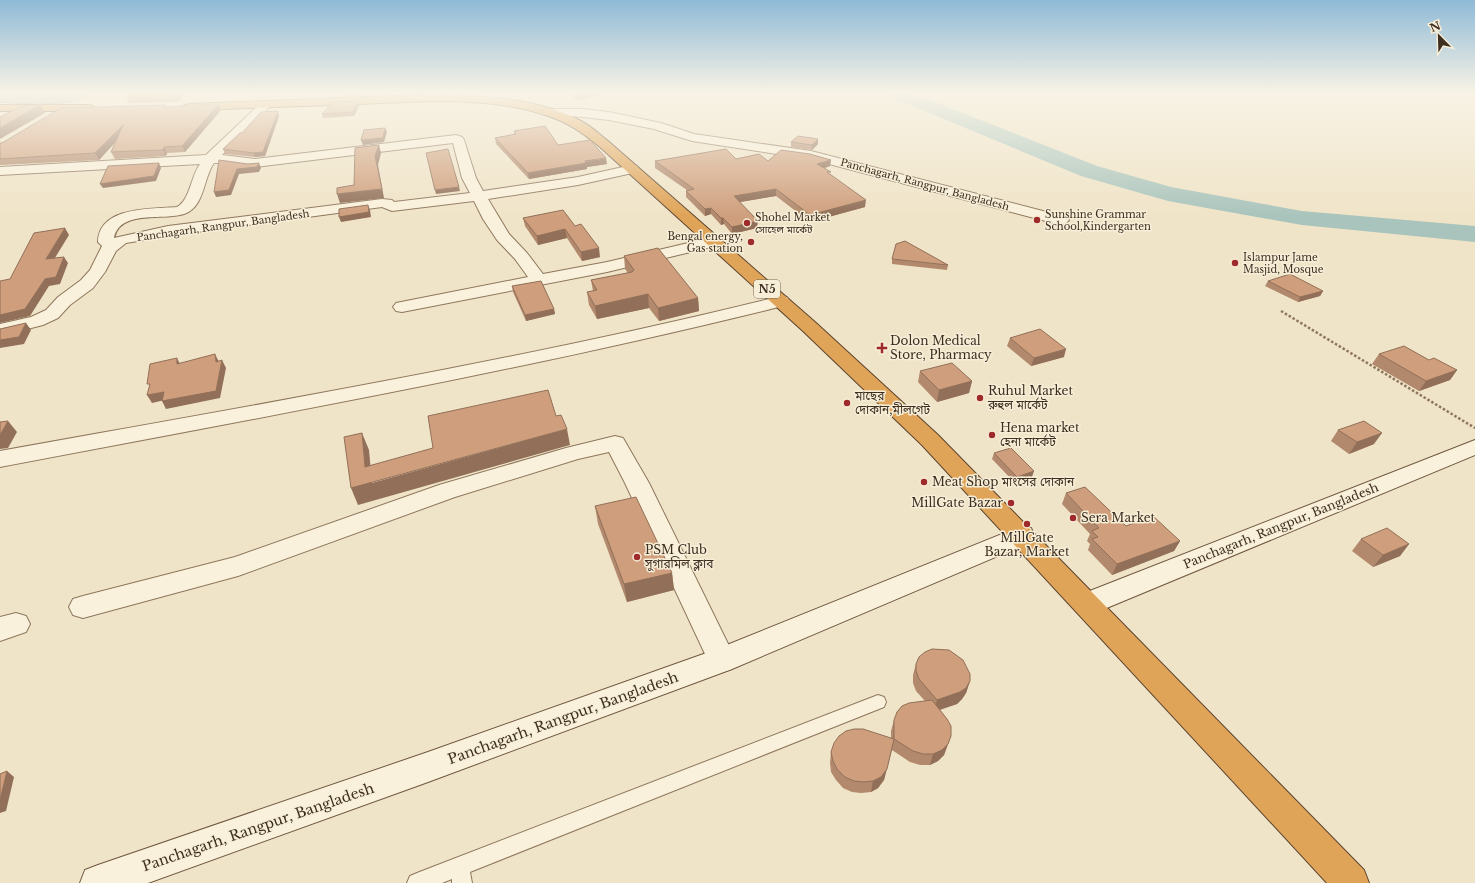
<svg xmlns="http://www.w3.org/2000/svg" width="1475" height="883" viewBox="0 0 1475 883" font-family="'Libre Baskerville','Noto Sans Bengali',serif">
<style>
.water{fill:#a9c4bc;stroke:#6f938a}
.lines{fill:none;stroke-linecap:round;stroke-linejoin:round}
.river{fill:#a9c4bc;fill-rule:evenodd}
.lane-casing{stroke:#8d765c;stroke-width:2}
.street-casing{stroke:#8d765c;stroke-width:2}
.secondary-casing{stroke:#6f573f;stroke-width:2}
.highway-casing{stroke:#5b4430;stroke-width:2}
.path{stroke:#8d765c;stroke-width:2.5;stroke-dasharray:2.5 2;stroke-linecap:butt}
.lane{fill:#faf1dc;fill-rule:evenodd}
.street{fill:#faf1dc;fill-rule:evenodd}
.secondary{fill:#faf1dc;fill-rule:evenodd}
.highway{fill:#e0a458;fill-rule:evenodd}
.wall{fill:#b2896c}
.shaded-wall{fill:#916f58}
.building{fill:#cf9f7d;stroke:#916f58}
.poi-dot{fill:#9e2a2b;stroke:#f7eed8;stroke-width:1.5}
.labels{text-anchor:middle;stroke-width:3;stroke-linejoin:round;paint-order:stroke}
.far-street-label{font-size:10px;fill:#3d2e20;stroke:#f7eed8}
.far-poi-label{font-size:10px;fill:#3d2e20;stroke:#f7eed8;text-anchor:start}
.shield{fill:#f7eed8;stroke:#756857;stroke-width:1}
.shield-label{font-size:11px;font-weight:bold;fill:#3d2e20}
.poi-label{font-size:12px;fill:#3d2e20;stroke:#f7eed8;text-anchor:start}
.street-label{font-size:12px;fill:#3d2e20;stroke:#f7eed8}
.near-street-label{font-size:14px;fill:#3d2e20;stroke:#f7eed8}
</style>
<rect width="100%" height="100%" fill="#f0e4c8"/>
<path class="water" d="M4 93H95C67 108 31 104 0 102V94Z"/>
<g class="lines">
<path class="river" d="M888 93H912L1097 166 1171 187 1302 211 1475 226V242L1302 225 1168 201 1081 176 891 97Z"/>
<defs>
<path id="lane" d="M878 695 884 697 886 702 884 707 470 872 472 883H452V879L442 883H407L410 876 417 873Z"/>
<g id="street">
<path d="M266 101 270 102 272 104 270 106 222 155 255 159 456 135 462 137 464 140 476 178 483 191 578 177 632 165 637 166 639 169 637 172 578 185 488 199 509 234 527 253 543 274 607 262 714 237 720 239 722 242 720 245 607 272 402 312 396 311 393 307 396 303 528 277 515 259 497 240 483 219 474 201 392 211 382 207 168 236 126 243 116 251 105 272 93 288 70 305 58 318 43 325 0 336V324L31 317 46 310 58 297 81 280 90 270 102 246 98 242C99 206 152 209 177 207 190 200 191 176 200 164L0 175V167L206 155 262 102ZM453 143 462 178 470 193 394 202 392 200 382 199 168 226 114 238C120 209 164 221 184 214 205 207 203 178 214 163 228 162 241 168 255 167Z"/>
<path d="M552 109H583L609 112 661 123 694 134 811 151 1066 217 1069 220 1066 223 1061 225 810 159 692 141 654 129 609 120 583 117 548 115 546 113 548 111Z"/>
<path d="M781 296 787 297 790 301 787 305C527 370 263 417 0 467V451C261 404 523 360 781 296Z"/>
<path d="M615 436 623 438 649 483 736 660 732 669 722 672 712 669 625 483 609 452 578 459 455 497 238 576 83 618 73 615 69 607 73 599 83 596 235 557 439 485 566 448Z"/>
<path d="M16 613 26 616 30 624 26 632 0 641V617Z"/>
</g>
<g id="secondary">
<path d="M1475 440V455L1097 612 1087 615 1077 612 1073 604 1077 596Z"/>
<path d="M1022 526 1031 528 1034 535 1031 542 732 669 428 782 148 883H80L85 870 98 865 428 752 712 651Z"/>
</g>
<g id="highway">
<path d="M418 95C473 96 532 95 581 121 591 126 600 135 608 141L816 323 938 435 1364 870 1369 883H1327L922 445 803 331 600 147C583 133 569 123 548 116 492 96 420 101 362 104 304 106 247 108 189 110L185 109 183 107 185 105 189 104Z"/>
<path d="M0 105H89L93 106 95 108 93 110 89 111H0Z"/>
</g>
</defs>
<use href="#lane" class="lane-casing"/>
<use href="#street" class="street-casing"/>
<use href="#secondary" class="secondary-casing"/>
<use href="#highway" class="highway-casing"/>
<path class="path" d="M1281 311 1475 428"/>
<use href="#lane" class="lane"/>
<use href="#street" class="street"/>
<use href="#secondary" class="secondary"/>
<use href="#highway" class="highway"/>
</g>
<g class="wall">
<path d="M130 93H186L177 102 129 103 126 96Z"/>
<path d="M342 93H365L364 96 343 97Z"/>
<path d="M568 93H610L577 100Z"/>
<path d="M359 105 354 116 323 118 322 114Z"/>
<path d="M167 107 221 110 185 152 167 153 166 156 115 159 111 152 116 141 99 160 0 165V143Z"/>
<path d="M279 116 265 156 255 157 225 154 223 149 242 133Z"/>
<path d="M514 131 558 145 607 164 587 167V169L529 179 496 144 495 138 514 135Z"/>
<path d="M791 142 818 144 812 150 791 147Z"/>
<path d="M736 159 768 161 831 160 830 166 824 168 830 175 865 207 810 222 776 196 740 202 757 228 732 234 724 224 721 225 711 214 705 216 686 197V191L687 190 655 168V161Z"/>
<path d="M523 218 575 226 600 257 582 261 567 238 538 245 525 226Z"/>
<path d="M624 256 698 298 699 311 659 321 649 308 597 319 589 305 587 292 593 291 591 280 628 273 625 269Z"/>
<path d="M892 259 948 265 947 270 892 264Z"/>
<path d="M1268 281 1323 291 1320 296 1298 302 1265 286Z"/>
<path d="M512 286 554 309 555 314 526 321 513 292Z"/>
<path d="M1010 338 1064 357 1031 366 1007 346Z"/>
<path d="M1379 354 1429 360 1457 370 1450 380 1419 391 1372 364Z"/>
<path d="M920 371 972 381 969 393 937 402 918 382Z"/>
<path d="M1338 430 1374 444 1349 454 1331 441Z"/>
<path d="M994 453 1032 477 1015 483 992 459Z"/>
<path d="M1066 493 1126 526 1180 541 1174 551 1112 575 1088 550 1090 544 1087 541 1090 534 1062 504Z"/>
<path d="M595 506 672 573 674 590 627 602 598 524Z"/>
<path d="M1361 539 1409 544 1400 556 1373 567 1352 551Z"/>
<path d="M916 664 970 681 966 693 962 699 957 704 940 709 951 736 944 755 938 761 930 765H920L910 762 892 750 884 780 878 788 871 792 861 793 852 792 843 788 836 780 831 772 830 763 831 752 891 738V731L894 720 925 701 916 691 913 683V675Z"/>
</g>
<g class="shaded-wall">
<path d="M176 93H186L177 102 174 95Z"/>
<path d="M591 93H610L577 100 576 96Z"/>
<path d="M358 101 359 105 354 116 353 112Z"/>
<path d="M219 104 221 110 185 152 182 146Z"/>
<path d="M40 105 45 113 0 139V128Z"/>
<path d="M278 111 279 116 265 156 255 157 253 153Z"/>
<path d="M123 125 126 131 99 160 95 153Z"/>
<path d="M385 128 387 132 384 142 363 145 361 140Z"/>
<path d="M818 139V144L812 150V145Z"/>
<path d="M379 145 381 153 378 165 384 198 340 203 337 194 382 189 375 156Z"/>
<path d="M164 147 167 153 166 156 163 150Z"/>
<path d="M606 158 607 164 587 167V169L529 179 528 173Z"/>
<path d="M831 160 830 166 817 171V164Z"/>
<path d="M159 163 161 168 156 181 103 188 100 184Z"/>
<path d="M259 163 261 168 259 172 239 174 231 195 216 197 214 192 237 169Z"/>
<path d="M459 187 460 191 436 194 435 190Z"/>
<path d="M776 189V196L734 203V196Z"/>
<path d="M866 200 865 207 810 222V215Z"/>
<path d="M368 205 370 210 371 217 341 222 339 217Z"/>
<path d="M711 208V214L705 216V209Z"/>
<path d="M721 218H723L724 224 721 225Z"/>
<path d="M758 221 757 228 732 234V227Z"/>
<path d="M65 228 69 235 50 266 46 259Z"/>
<path d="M565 229 567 238 538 245 537 236Z"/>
<path d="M599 248 600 257 582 261 581 252Z"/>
<path d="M64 257 68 263 60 284 49 286 30 316 0 323V315L45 279Z"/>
<path d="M1323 291 1320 296 1298 302 1300 297Z"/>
<path d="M648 294 649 308 597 319 595 306Z"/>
<path d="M698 298 699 311 659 321 658 308Z"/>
<path d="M554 309 555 314 526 321 525 315Z"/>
<path d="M26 323 31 330 24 344 0 348V340Z"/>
<path d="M1066 349 1064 357 1031 366 1034 358Z"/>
<path d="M215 354 219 362H216Z"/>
<path d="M177 358 181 366 177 364Z"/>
<path d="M222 360 226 368 220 398 166 409 162 401Z"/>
<path d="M1457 370 1450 380 1419 391 1426 381Z"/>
<path d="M972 381 969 393 937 402 939 390Z"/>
<path d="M164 392 169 399 152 403 147 395Z"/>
<path d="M8 421 17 432 8 448 0 449V435Z"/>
<path d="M567 429 570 445 358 505 351 488 365 467 362 433 369 450 372 483Z"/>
<path d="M1382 433 1374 444 1349 454 1357 442Z"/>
<path d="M1034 471 1032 477 1015 483 1017 477Z"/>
<path d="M1180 541 1174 551 1112 575 1117 564Z"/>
<path d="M1409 544 1400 556 1373 567 1383 555Z"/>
<path d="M672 573 674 590 627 602 624 584Z"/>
<path d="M970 681 966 693 962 699 957 704 934 712 937 700Z"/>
<path d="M951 736 944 755 938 761 930 765 933 754Z"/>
<path d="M894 739 884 780 878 788 871 792 873 781Z"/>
<path d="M7 771 14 777 6 811 0 813V800Z"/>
</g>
<g class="building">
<path d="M130 93H176L174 95 126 96Z"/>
<path d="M572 93H591L576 96Z"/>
<path d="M358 101 353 112 322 114 333 102Z"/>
<path d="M219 104 182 146 164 147 163 150 111 152 123 125 95 153 0 159V143H2L61 108 166 105 165 107Z"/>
<path d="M40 105 0 128V117L22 106Z"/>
<path d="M278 111 263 152 253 153 223 149 240 133H242L261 112Z"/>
<path d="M545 126 558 145 590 140 606 158 585 161 586 163 528 173 495 138 516 134 514 131Z"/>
<path d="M385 128 383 138 361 140 364 130Z"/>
<path d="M798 136 818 139 812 145 791 142Z"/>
<path d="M379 145 375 156 382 189 337 194V188L354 185 355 148Z"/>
<path d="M448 149 459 187 435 190 426 153Z"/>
<path d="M726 149 736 159 759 154 768 161 781 150 810 154 831 160 817 164 831 172H827L866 200 810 215 776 189 734 196 758 221 732 227 723 218H721L711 208 705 209 686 191 694 189 655 161Z"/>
<path d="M219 160 248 164 259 163 257 167 237 169 229 190 214 192Z"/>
<path d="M159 163 154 176 100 184 108 166Z"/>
<path d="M368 205 369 212 339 217V209Z"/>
<path d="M563 210 575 226 581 224 599 248 581 252 565 229 537 236 523 218Z"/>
<path d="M65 228 46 259 64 257 56 277 45 279 25 309 0 315V281L10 279 34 233Z"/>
<path d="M905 241 948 265 892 259 896 244Z"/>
<path d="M658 248 698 298 658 308 648 294 595 306 587 292 597 290 591 280 632 272 634 270 624 256Z"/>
<path d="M1290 274 1323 291 1300 297 1268 281Z"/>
<path d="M541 281 554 309 525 315 512 286Z"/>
<path d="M26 323 19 337 0 340V329Z"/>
<path d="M1040 329 1066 349 1034 358 1010 338Z"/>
<path d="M1404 346 1429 360 1434 358 1457 370 1426 381 1379 354Z"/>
<path d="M215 354 216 362 222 360 216 391 162 401 164 392 147 395 150 384H147L150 364 177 358V364Z"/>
<path d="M952 363 972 381 939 390 920 371Z"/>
<path d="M548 390 556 416 561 415 567 429 351 488 344 437 362 433 365 467 433 448 428 416Z"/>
<path d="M8 421 0 435V422Z"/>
<path d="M1364 421 1382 433 1357 442 1338 430Z"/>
<path d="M1011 448 1034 471 1017 477 994 453Z"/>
<path d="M1085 487 1126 526 1153 516 1180 541 1117 564 1092 539 1098 537 1092 531 1099 528 1066 493Z"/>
<path d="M636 497 672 573 624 584 595 506Z"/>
<path d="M1387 528 1409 544 1383 555 1361 539Z"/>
<path d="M932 649 949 650 963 660 970 674V681L966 688 960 692 937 700 919 679 916 671V664L919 657 925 652Z"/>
<path d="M932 700 947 719 951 726V736L948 744 942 750 933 754H923L913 751 894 739 887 769 881 777 873 781 864 782 854 781 845 777 837 769 833 761 831 752 834 743 839 736 846 731 854 729H863L894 739V720L897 712 902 706 909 703Z"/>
<path d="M7 771 0 800V774Z"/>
</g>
<linearGradient id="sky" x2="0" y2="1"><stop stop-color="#8fbad6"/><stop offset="0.43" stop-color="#f8f3e6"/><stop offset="1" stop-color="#f8f3e6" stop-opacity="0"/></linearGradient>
<rect width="1475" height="216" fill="url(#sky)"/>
<g class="poi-dot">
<circle cx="1037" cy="220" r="4"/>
<circle cx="747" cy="223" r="4"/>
<circle cx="751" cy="242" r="4"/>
<circle cx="1235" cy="263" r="4"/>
<path d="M880 342h4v4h4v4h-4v4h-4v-4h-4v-4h4z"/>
<circle cx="980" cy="398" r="4"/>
<circle cx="847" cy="403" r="4"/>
<circle cx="992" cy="435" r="4"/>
<circle cx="924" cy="482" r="4"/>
<circle cx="1011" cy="503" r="4"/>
<circle cx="1073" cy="518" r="4"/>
<circle cx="1027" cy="524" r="4"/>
<circle cx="637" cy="557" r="4"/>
</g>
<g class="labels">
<g class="far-street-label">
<text transform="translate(925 184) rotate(15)" y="4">Panchagarh, Rangpur, Bangladesh</text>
<text transform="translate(223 225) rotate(-8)" y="4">Panchagarh, Rangpur, Bangladesh</text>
</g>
<g class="far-poi-label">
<text x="1045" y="218">Sunshine Grammar<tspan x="1045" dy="12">School,Kindergarten</tspan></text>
<text x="755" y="221">Shohel Market<tspan x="755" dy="12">সোহেল মার্কেট</tspan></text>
<text x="743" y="240" text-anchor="end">Bengal energy,<tspan x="743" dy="12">Gas station</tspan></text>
<text x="1243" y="261">Islampur Jame<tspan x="1243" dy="12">Masjid, Mosque</tspan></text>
</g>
<rect class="shield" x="754" y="280" width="26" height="18" rx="3"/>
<g class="shield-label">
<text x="767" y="293">N5</text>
</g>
<g class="poi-label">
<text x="890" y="345">Dolon Medical<tspan x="890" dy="14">Store, Pharmacy</tspan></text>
<text x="988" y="395">Ruhul Market<tspan x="988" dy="14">রুহুল মার্কেট</tspan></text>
<text x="855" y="400">মাছের<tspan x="855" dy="14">দোকান,মীলগেট</tspan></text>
<text x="1000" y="432">Hena market<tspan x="1000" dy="14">হেনা মার্কেট</tspan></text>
<text x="932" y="486">Meat Shop মাংসের দোকান</text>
<text x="1003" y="507" text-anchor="end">MillGate Bazar</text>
<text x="1081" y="522">Sera Market</text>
<text x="1027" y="542" text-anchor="middle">MillGate<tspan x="1027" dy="14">Bazar, Market</tspan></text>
<text x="645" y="554">PSM Club<tspan x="645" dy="14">সুগারমিল ক্লাব</tspan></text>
</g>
<g class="street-label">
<text transform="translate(1281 526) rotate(-22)" y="4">Panchagarh, Rangpur, Bangladesh</text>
</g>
<g class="near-street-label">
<text transform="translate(563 718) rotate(-20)" y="5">Panchagarh, Rangpur, Bangladesh</text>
<text transform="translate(258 827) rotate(-19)" y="5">Panchagarh, Rangpur, Bangladesh</text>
</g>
</g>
<g transform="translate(1439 36) rotate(337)" stroke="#f7eed8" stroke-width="3" paint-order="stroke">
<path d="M0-3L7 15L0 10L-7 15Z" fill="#3d2e20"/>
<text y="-6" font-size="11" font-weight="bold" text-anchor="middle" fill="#3d2e20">N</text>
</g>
</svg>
